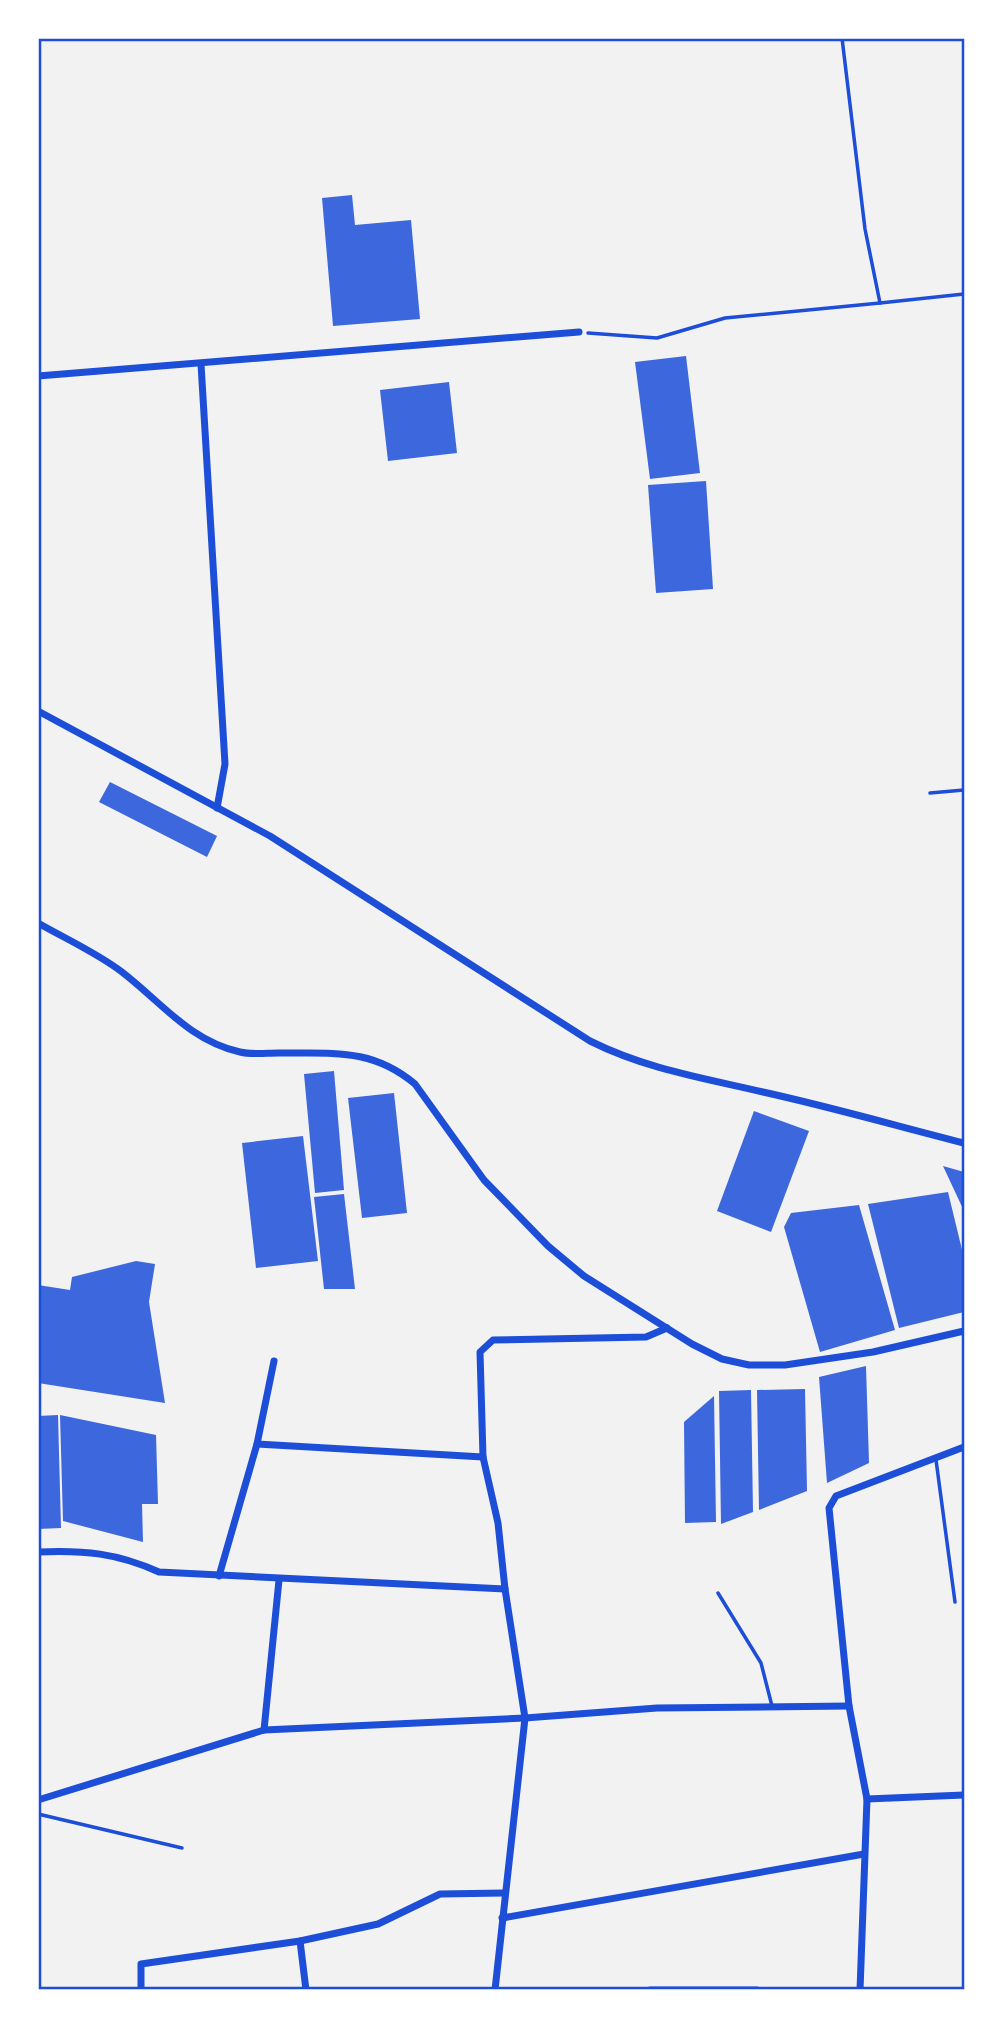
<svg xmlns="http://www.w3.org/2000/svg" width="1003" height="2028" viewBox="0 0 1003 2028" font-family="Mulish,sans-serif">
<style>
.building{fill:#3d67dc}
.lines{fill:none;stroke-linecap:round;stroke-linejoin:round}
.path{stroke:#1d4ed8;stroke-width:3.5}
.service{stroke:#1d4ed8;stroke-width:3.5}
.minor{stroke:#1d4ed8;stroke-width:7}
.neatline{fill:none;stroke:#1d4ed8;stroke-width:2.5}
</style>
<rect width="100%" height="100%" fill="#f2f2f2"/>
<g class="building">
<path d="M352 195 355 225 411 220 420 319 333 326 322 198Z"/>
<path d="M686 356 700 473 650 479 635 362Z"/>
<path d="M449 382 457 453 388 461 380 390Z"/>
<path d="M706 481 713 589 656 593 648 485Z"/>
<path d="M110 782 217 836 207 857 99 802Z"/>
<path d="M334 1071 344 1190 315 1193 304 1074Z"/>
<path d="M394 1093 407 1213 362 1218 348 1098Z"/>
<path d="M754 1111 809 1131 771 1232 717 1211Z"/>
<path d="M303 1136 318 1261 256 1268 242 1143Z"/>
<path d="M943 1166 964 1172V1211Z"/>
<path d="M948 1192 964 1258V1312L899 1328 868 1204Z"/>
<path d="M344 1194 355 1289H324L314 1197Z"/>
<path d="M859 1205 895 1330 820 1352 784 1227 791 1213Z"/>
<path d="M136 1261 155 1264 149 1302 165 1403 38 1383V1285L70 1290 72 1277Z"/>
<path d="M866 1366 869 1463 827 1483 819 1377Z"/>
<path d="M805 1389 807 1491 759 1510 757 1390Z"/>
<path d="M751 1390 753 1512 721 1524 719 1391Z"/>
<path d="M714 1396 716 1522 685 1523 684 1422Z"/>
<path d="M58 1415 61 1528 38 1529V1416Z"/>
<path d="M60 1415 156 1435 158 1504H142L143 1542 63 1521Z"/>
</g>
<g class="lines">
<g class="path">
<path d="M842 38 865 229 880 303 964 294"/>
<path d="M588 333 657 338 725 318 880 303"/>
<path d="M930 793 964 790"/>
</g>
<g class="service">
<path d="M936 1460 955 1602"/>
<path d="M718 1593 761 1663 772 1706"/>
<path d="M38 1814 182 1848"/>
</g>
<g class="minor">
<path d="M201 364 225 764 217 808"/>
<path d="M38 376 579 332"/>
<path d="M38 711 270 836 590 1041C646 1069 703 1078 763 1092 831 1107 897 1126 964 1143"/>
<path d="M38 923C66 939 97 953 122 972 161 1002 190 1041 240 1052 252 1055 266 1053 278 1053 331 1054 371 1047 415 1084L484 1180 548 1246 584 1276 692 1344 722 1359 749 1365H785L873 1352 964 1331"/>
<path d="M257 1444 483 1457"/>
<path d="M38 1552C84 1550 117 1553 159 1572L505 1589"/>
<path d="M219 1576 257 1444 274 1361"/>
<path d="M264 1730 279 1580"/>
<path d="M867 1799 964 1795"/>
<path d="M38 1800 264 1730 525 1718 657 1708 849 1706"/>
<path d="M502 1918 864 1854"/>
<path d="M300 1941 306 1990"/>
<path d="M141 1990V1964L300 1941 378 1924 440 1894 504 1893"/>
<path d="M495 1990 525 1718 505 1589 498 1523 483 1457 480 1352 493 1340 646 1337 667 1328"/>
<path d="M650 1990H757"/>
<path d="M860 1990 867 1799 849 1706 829 1508 836 1496 964 1447"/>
</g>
</g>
<rect width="1003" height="2028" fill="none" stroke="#ffffff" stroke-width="80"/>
<rect x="40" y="40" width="923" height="1948" class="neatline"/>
</svg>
